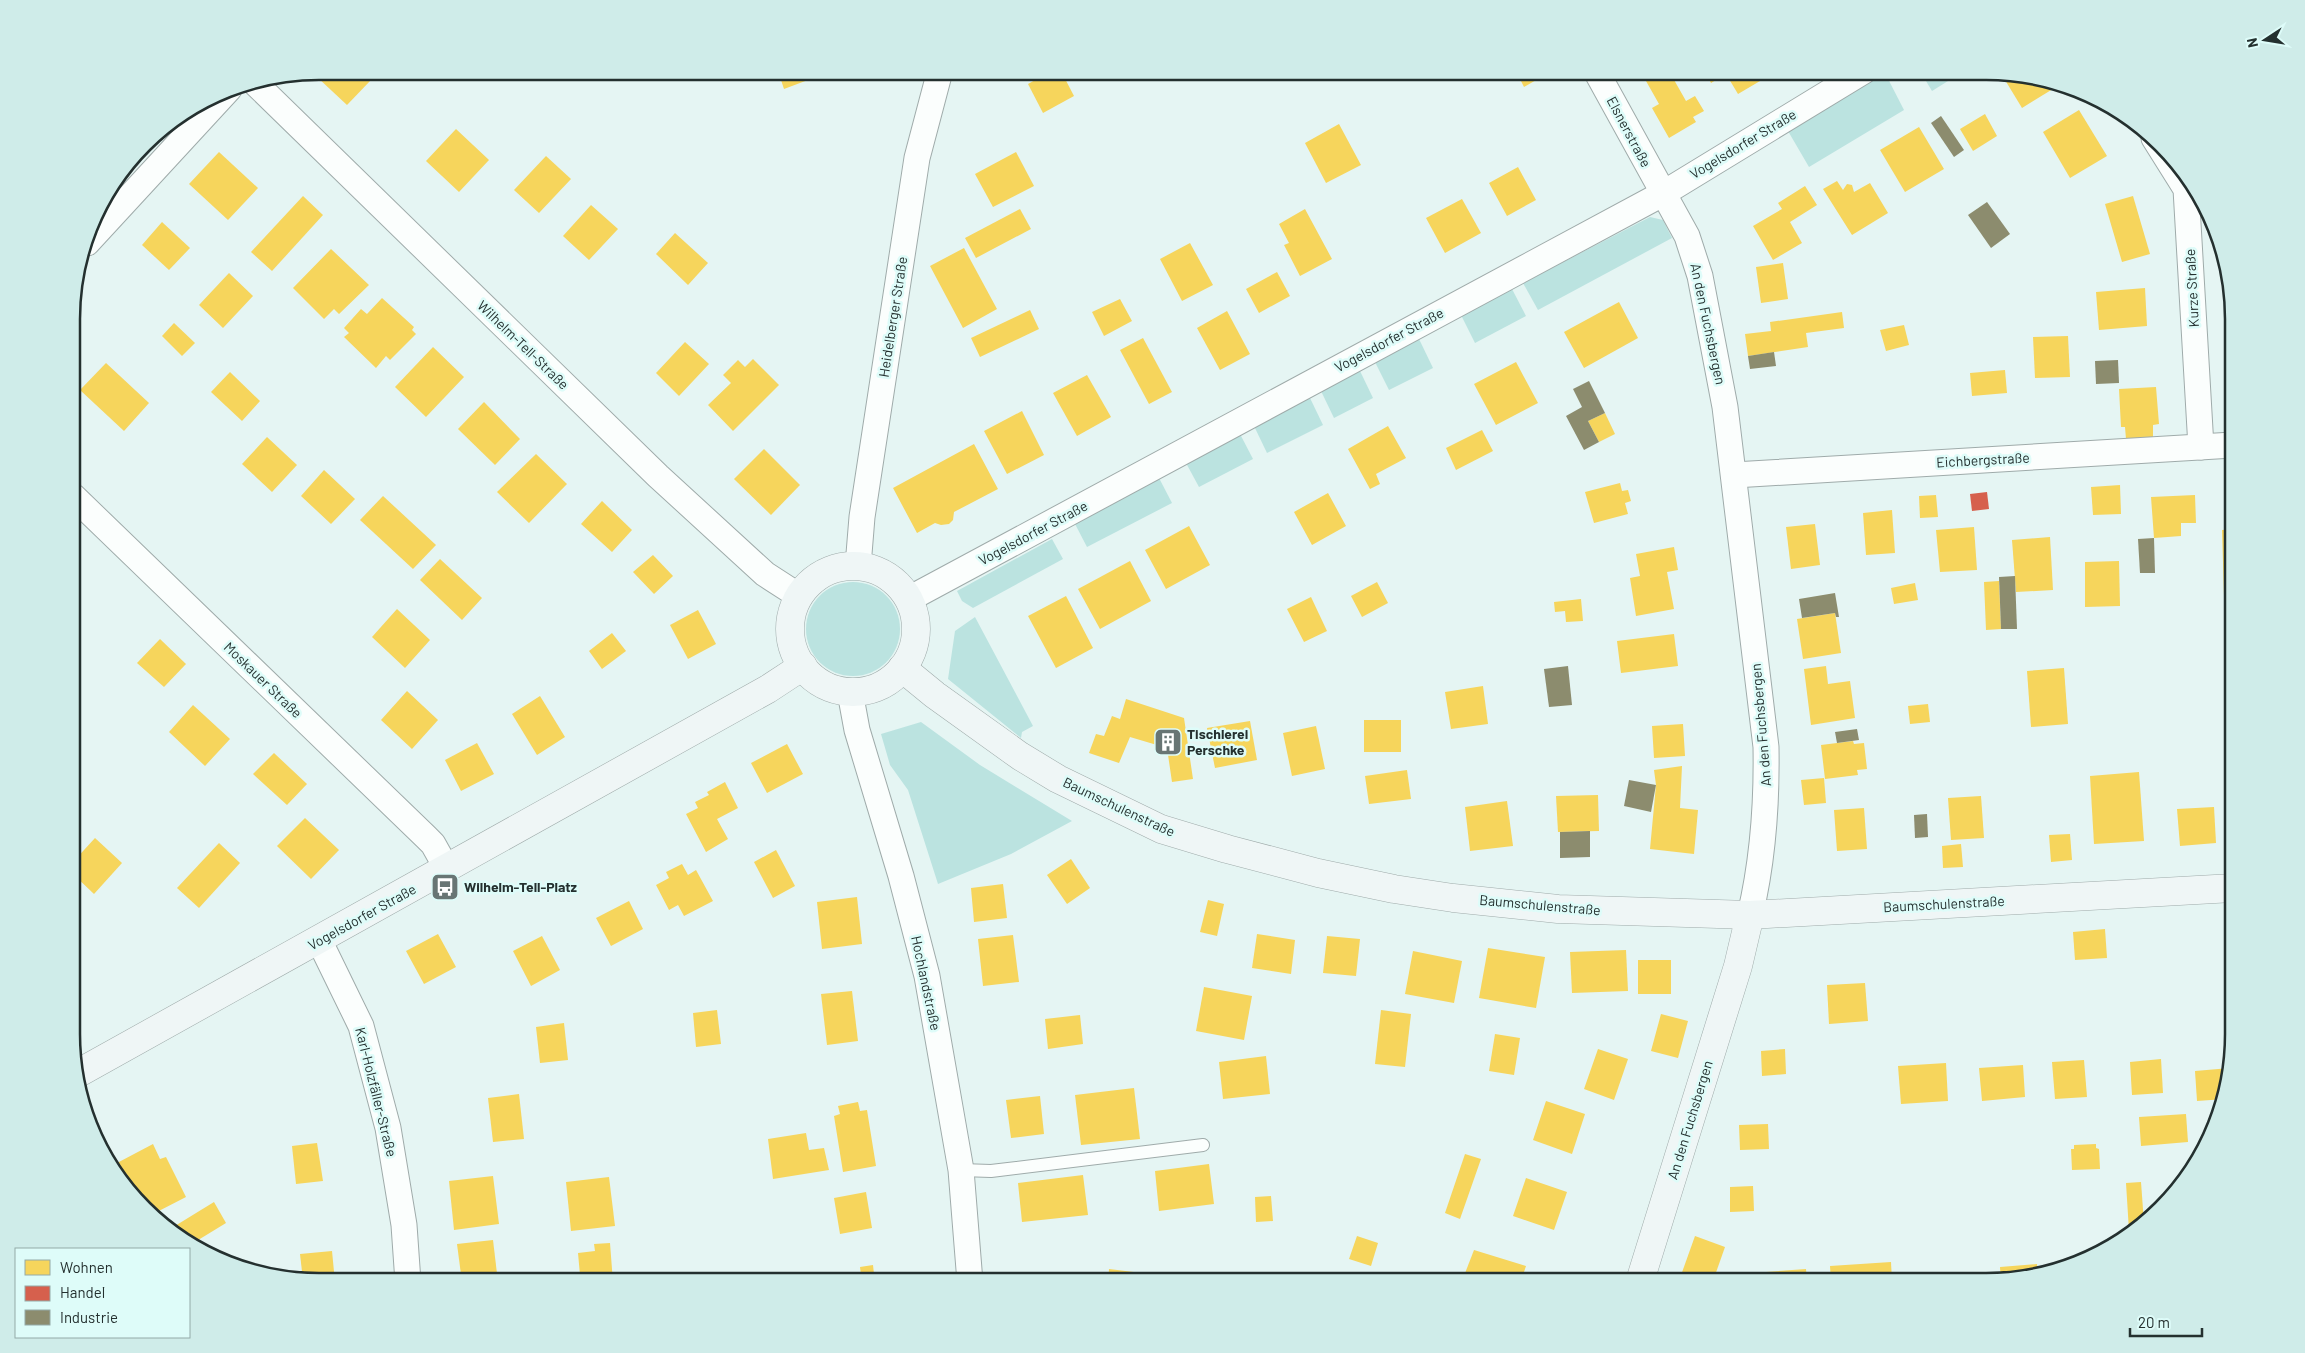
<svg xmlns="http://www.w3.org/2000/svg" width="2305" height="1353" viewBox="0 0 2305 1353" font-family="Barlow,sans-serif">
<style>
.green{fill:#bbe3e0}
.homes{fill:#f6d55c}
.shops{fill:#d6604d}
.industry{fill:#8c8c6e}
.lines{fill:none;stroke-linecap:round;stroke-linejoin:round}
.lane-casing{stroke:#9fabaa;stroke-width:14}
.street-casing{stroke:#9fabaa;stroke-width:27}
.secondary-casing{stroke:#9fabaa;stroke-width:29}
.lane{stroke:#fbfefd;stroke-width:12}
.street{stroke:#fbfefd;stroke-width:25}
.secondary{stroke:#eff6f6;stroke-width:28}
.labels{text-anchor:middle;stroke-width:5;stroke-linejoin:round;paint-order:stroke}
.street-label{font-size:14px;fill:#24302f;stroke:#defcf9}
.poi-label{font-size:14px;font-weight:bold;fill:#24302f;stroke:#defcf9;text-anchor:start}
.rim{fill:none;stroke:#24302f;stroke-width:2.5}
</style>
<rect width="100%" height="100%" fill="#e5f5f3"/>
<g class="green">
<path d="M1920 71H1964L1932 91Z"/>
<path d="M1885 73 1904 110 1809 167 1788 131Z"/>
<path d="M1650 217 1663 220 1672 238 1538 310 1523 283Z"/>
<path d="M1512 289 1526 316 1475 343 1461 315Z"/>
<path d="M1419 339 1433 368 1389 390 1375 362Z"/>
<path d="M1360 371 1373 398 1334 418 1321 391Z"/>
<path d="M1310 398 1323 425 1267 453 1254 426Z"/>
<path d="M1240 434 1253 459 1199 487 1186 463Z"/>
<path d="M1159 478 1172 503 1087 547 1074 522Z"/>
<path d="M1052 539 1063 559 973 608 962 601 957 591Z"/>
<circle cx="853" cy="629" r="47"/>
<path d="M975 617 1033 726 1022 732 1021 738 948 679 955 631Z"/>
<path d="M921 722 980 765 1072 821 1011 854 938 884 908 790 890 765 881 734Z"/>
</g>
<g class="homes">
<path d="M322 71H361L371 80 347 105 317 77Z"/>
<path d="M778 71H805L808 80 784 89Z"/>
<path d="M1051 71H1061L1074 96 1043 113 1028 84Z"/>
<path d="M1516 71H1552L1524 87Z"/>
<path d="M1664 71H1669L1686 101 1695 96 1704 111 1693 117 1696 122 1669 138 1652 108 1659 104 1646 81Z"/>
<path d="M1705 71H1777L1738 94 1726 74 1711 83Z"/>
<path d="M2004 74 2051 80 2061 84 2022 108 2002 75Z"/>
<path d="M2079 110 2107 156 2070 178 2043 132Z"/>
<path d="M1985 114 1997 136 1973 151 1960 129Z"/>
<path d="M1339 124 1361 165 1326 183 1305 143Z"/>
<path d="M1919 127 1944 169 1905 192 1880 150Z"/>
<path d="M456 129 489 160 459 192 426 161Z"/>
<path d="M219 152 258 188 228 220 189 184Z"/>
<path d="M1016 152 1034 186 993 207 975 174Z"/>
<path d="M546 156 571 179 539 213 514 190Z"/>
<path d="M1518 167 1536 200 1507 216 1489 183Z"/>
<path d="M1837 181 1843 190 1847 184 1852 185 1854 192 1870 183 1888 213 1852 235 1823 189Z"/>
<path d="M1805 186 1817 205 1790 222 1802 243 1773 260 1753 226 1782 209 1778 203Z"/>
<path d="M303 196 323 215 272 271 251 252Z"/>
<path d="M2133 196 2150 254 2122 262 2105 204Z"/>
<path d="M1462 199 1481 233 1445 253 1426 218Z"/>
<path d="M591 205 618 229 589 260 563 236Z"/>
<path d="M1020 209 1031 229 976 258 965 238Z"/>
<path d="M1305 209 1332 259 1300 276 1284 245 1289 243 1279 224Z"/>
<path d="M162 222 190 248 169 270 142 245Z"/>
<path d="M675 233 708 263 688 285 656 254Z"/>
<path d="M1190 243 1213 285 1182 301 1160 259Z"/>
<path d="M964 248 997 309 963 328 930 266Z"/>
<path d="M331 249 369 285 339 314 334 309 324 319 293 288Z"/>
<path d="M1783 263 1788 299 1761 303 1756 267Z"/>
<path d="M1277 272 1290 296 1259 313 1246 289Z"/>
<path d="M229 273 253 296 223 328 199 305Z"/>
<path d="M2145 288 2147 326 2099 330 2096 292Z"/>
<path d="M382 298 414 327 412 330 416 334 390 360 386 356 376 368 344 337 349 333 344 328 361 309 367 314Z"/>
<path d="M1120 299 1132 321 1104 336 1092 312Z"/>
<path d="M1619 302 1638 338 1584 368 1564 332Z"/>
<path d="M1030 310 1039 329 980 357 971 338Z"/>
<path d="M1227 311 1250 354 1220 370 1197 328Z"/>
<path d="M1842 312 1844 328 1806 333 1808 347 1748 356 1745 334 1771 331 1770 322Z"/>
<path d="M174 323 195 343 182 356 162 336Z"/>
<path d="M1904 325 1909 345 1886 351 1880 330Z"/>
<path d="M2068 336 2070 377 2035 378 2033 337Z"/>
<path d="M1143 338 1172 392 1149 404 1120 350Z"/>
<path d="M685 342 709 364 679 396 656 373Z"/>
<path d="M433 347 464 377 426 417 395 387Z"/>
<path d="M753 359 779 385 733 431 708 405 731 383 723 375 738 360 745 367Z"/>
<path d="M1516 362 1538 403 1496 425 1474 384Z"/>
<path d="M106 363 149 403 124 431 80 390Z"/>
<path d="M2005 370 2007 393 1972 396 1970 373Z"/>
<path d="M230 372 260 401 242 421 211 392Z"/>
<path d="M1087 375 1111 417 1077 436 1053 393Z"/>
<path d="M2156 387 2159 424 2153 425V437L2126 439 2125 427H2121L2119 389Z"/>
<path d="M484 402 520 439 495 465 458 429Z"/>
<path d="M1022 411 1044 455 1007 474 984 431Z"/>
<path d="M1605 413 1615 434 1599 442 1588 421Z"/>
<path d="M1388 426 1406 458 1376 474 1380 484 1370 489 1348 449Z"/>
<path d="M1482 430 1493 451 1456 470 1446 448Z"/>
<path d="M267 437 297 465 272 492 242 464Z"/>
<path d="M974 444 998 489 954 512 953 520 949 524 941 525 935 523 917 533 893 488Z"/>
<path d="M764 449 800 485 771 515 734 479Z"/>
<path d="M536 454 567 484 529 523 497 492Z"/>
<path d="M324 470 355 499 331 524 301 496Z"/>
<path d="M1620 483 1622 491 1628 490 1631 501 1625 503 1628 514 1594 523 1585 492Z"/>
<path d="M2120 485 2121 514 2093 515 2091 487Z"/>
<path d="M1328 493 1346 526 1312 545 1294 512Z"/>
<path d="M1936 495 1938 517 1920 518 1919 496Z"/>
<path d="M2195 495 2196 523H2181V536L2154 538 2151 497Z"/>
<path d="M383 496 436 545 413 569 360 520Z"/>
<path d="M602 501 632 530 612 552 581 524Z"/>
<path d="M1892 510 1895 553 1866 555 1863 513Z"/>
<path d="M1815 524 1820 565 1791 569 1786 527Z"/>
<path d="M1189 526 1210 565 1166 589 1145 550Z"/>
<path d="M1974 527 1977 570 1940 572 1936 530Z"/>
<path d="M2233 529V595L2224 596 2222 530Z"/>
<path d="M2050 537 2053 590 2016 592 2012 540Z"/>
<path d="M1674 547 1678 570 1667 572 1674 609 1636 616 1630 578 1640 576 1636 554Z"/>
<path d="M653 555 673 576 654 594 633 572Z"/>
<path d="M440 559 482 598 462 620 420 580Z"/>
<path d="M1130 561 1151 601 1100 629 1078 589Z"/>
<path d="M2119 561 2120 606 2085 607V562Z"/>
<path d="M1999 581 2001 629 1986 630 1984 582Z"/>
<path d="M1377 582 1388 603 1362 617 1351 596Z"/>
<path d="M1915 583 1918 600 1894 604 1891 588Z"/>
<path d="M1066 596 1093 648 1056 668 1028 616Z"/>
<path d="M1311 597 1327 631 1304 642 1287 609Z"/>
<path d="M1581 599 1583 621 1566 622 1565 611 1555 612 1554 602Z"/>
<path d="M397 609 430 640 405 668 372 637Z"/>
<path d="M698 610 716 644 688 659 670 625Z"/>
<path d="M1835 613 1841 653 1803 659 1797 619Z"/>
<path d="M612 633 626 651 602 669 589 651Z"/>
<path d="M1674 634 1678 666 1621 673 1617 641Z"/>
<path d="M160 639 186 664 164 687 137 663Z"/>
<path d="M1826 666 1828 684 1850 681 1855 718 1811 725 1804 669Z"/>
<path d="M2064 668 2068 724 2031 727 2027 671Z"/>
<path d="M1483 686 1488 724 1451 729 1445 692Z"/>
<path d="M407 691 438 720 412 749 381 720Z"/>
<path d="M540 696 565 737 537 755 512 714Z"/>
<path d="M1126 699 1184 718 1193 779 1172 782 1167 748 1130 737 1119 763 1089 753 1096 734 1104 736 1112 716 1120 719Z"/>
<path d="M1928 704 1930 722 1910 724 1908 706Z"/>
<path d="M193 705 230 739 205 766 169 732Z"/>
<rect x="1364" y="720" width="37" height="32"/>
<path d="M1250 721 1257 760 1215 768 1207 728Z"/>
<path d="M1683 724 1685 756 1654 758 1652 726Z"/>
<path d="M1316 726 1325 769 1292 776 1283 733Z"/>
<path d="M1853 741 1854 744 1864 743 1867 769 1857 770 1858 775 1825 779 1821 745Z"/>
<path d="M477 743 494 774 461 791 445 760Z"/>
<path d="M787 744 803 774 767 793 751 763Z"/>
<path d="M274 753 307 784 287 805 253 774Z"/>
<path d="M1682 766 1680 808 1698 810 1694 854 1650 849 1656 785 1654 770Z"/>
<path d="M1407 770 1411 799 1369 804 1365 776Z"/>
<path d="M2139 772 2144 841 2094 844 2090 776Z"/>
<path d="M1824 778 1826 803 1804 805 1801 780Z"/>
<path d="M725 782 738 808 717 819 728 839 706 852 686 814 698 808 695 802 709 795 707 792Z"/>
<path d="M1598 795 1599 831 1558 832 1556 796Z"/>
<path d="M1981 796 1984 838 1951 840 1948 798Z"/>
<path d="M1507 801 1513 846 1470 851 1465 807Z"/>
<path d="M2214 807 2216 843 2180 846 2177 809Z"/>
<path d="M1864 808 1867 849 1837 851 1834 810Z"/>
<path d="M305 818 339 850 311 879 277 846Z"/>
<path d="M2070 834 2072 860 2051 862 2049 835Z"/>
<path d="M95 838 122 863 94 894 73 874V862Z"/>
<path d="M219 843 240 863 199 908 177 888Z"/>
<path d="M1961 844 1963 867 1943 868 1942 846Z"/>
<path d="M776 850 795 886 773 898 754 862Z"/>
<path d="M1071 859 1090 888 1067 904 1047 875Z"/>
<path d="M682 864 688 875 696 870 713 901 684 916 678 905 669 910 656 885 669 878 666 872Z"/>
<path d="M1003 884 1007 918 974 922 971 888Z"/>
<path d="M857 897 862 944 822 949 817 902Z"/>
<path d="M1208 900 1224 904 1217 936 1200 932Z"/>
<path d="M629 901 643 929 611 946 596 918Z"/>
<path d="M2105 929 2107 958 2075 960 2073 932Z"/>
<path d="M438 934 456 967 424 984 406 951Z"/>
<path d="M1257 934 1295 940 1291 974 1252 968Z"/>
<path d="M1013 935 1019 982 983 986 978 939Z"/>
<path d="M542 936 560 970 531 986 513 951Z"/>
<path d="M1327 936 1360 939 1356 976 1323 973Z"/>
<path d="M1488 948 1545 957 1536 1008 1479 998Z"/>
<path d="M1626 950 1628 991 1572 993 1570 952Z"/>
<path d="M1413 951 1462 961 1454 1003 1405 994Z"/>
<rect x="1638" y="960" width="33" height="34"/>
<path d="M1865 983 1868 1021 1829 1024 1827 985Z"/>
<path d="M1204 987 1252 996 1244 1040 1196 1031Z"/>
<path d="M852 991 858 1041 827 1045 821 994Z"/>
<path d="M717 1010 721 1044 696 1047 693 1013Z"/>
<path d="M1381 1010 1411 1014 1405 1067 1375 1064Z"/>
<path d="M1661 1014 1688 1021 1678 1058 1651 1051Z"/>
<path d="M1080 1015 1083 1044 1048 1049 1045 1019Z"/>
<path d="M564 1023 568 1060 540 1063 536 1027Z"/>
<path d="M1495 1034 1520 1038 1514 1075 1489 1071Z"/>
<path d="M1598 1049 1628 1059 1614 1100 1584 1089Z"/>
<path d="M1785 1049 1786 1074 1762 1076 1761 1051Z"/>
<path d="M1266 1056 1270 1094 1223 1099 1219 1062Z"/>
<path d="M2161 1059 2163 1093 2132 1095 2130 1062Z"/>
<path d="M2084 1060 2087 1097 2055 1099 2052 1062Z"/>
<path d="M1946 1063 1948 1101 1901 1104 1898 1066Z"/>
<path d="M2023 1065 2025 1097 1982 1101 1979 1068Z"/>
<path d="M2230 1068 2225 1099 2197 1101 2195 1071Z"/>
<path d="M1134 1088 1140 1139 1081 1145 1075 1095Z"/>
<path d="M519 1094 524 1139 493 1142 488 1098Z"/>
<path d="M1040 1096 1044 1134 1011 1138 1006 1100Z"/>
<path d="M1546 1101 1585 1114 1572 1154 1533 1140Z"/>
<path d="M858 1102 860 1111 867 1110 876 1166 843 1172 834 1116 840 1114 838 1106Z"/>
<path d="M2186 1114 2188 1142 2141 1146 2139 1117Z"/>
<path d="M1768 1124 1769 1149 1740 1150 1739 1125Z"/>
<path d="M806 1133 809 1150 824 1148 829 1170 773 1179 768 1139Z"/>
<path d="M317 1143 323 1181 296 1184 292 1146Z"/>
<path d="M153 1144 160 1159 166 1157 186 1197 151 1215 145 1210 138 1196 134 1197 117 1163Z"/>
<path d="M2096 1144V1148L2099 1149 2100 1169 2072 1170 2071 1149H2074V1145Z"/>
<path d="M1465 1154 1481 1159 1460 1219 1445 1213Z"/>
<path d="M1209 1164 1214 1204 1159 1211 1155 1171Z"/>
<path d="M1083 1175 1088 1215 1022 1222 1018 1183Z"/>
<path d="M493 1176 499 1224 454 1230 449 1181Z"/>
<path d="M609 1177 615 1226 571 1231 566 1182Z"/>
<path d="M1526 1178 1567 1192 1554 1230 1513 1216Z"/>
<path d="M2141 1182 2144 1223 2133 1231H2129L2126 1183Z"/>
<path d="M1753 1186 1754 1211 1730 1212V1187Z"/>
<path d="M866 1192 872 1228 840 1234 834 1198Z"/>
<path d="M1271 1196 1273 1221 1256 1222 1255 1197Z"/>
<path d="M214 1202 226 1223 190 1245 170 1229Z"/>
<path d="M1357 1236 1378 1243 1371 1266 1349 1259Z"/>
<path d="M1695 1236 1725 1247 1713 1281H1690L1680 1278Z"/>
<path d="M493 1240 498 1282H462L457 1244Z"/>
<path d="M610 1243 613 1282H570L569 1276 580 1275 578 1253 595 1251 594 1244Z"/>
<path d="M1474 1250 1526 1266 1521 1281H1462Z"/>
<path d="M332 1251 335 1282 303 1280 300 1254Z"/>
<path d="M1891 1262 1892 1281H1831L1830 1266Z"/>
<path d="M2037 1264 2038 1274 2001 1281 2000 1267Z"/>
<path d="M873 1265 874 1274 885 1272 886 1282H854L853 1276 861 1275 860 1267Z"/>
<path d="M1109 1269 1142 1273 1141 1281 1108 1282Z"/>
<path d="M1806 1269 1807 1281H1766V1272Z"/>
<path d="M1958 1272 1959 1281H1913L1912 1275Z"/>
</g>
<path class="shops" d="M1987 492 1989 509 1972 511 1970 494Z"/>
<g class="industry">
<path d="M1941 116 1964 150 1954 157 1931 123Z"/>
<path d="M1987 202 2010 234 1991 248 1968 215Z"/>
<path d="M1774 352 1776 366 1750 369 1748 356Z"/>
<path d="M2118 360 2119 383 2096 384 2095 361Z"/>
<path d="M1589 381 1605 413 1588 421 1599 442 1584 450 1566 416 1582 407 1573 389Z"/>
<path d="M2154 538 2155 573H2140L2138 539Z"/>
<path d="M2015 576 2017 629H2001L1999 577Z"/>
<path d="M1835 593 1839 617H1836L1835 613 1802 618 1799 599Z"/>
<path d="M1568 666 1572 705 1549 707 1544 669Z"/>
<path d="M1857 729 1859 740 1837 743 1835 732Z"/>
<path d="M1629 780 1656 785 1651 812 1624 806Z"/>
<path d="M1927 814 1928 837 1915 838 1914 815Z"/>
<path d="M1590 831V857L1560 858V832Z"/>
</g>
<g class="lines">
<defs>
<path id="lane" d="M961 1170 991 1171 1203 1145"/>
<g id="street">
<path d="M1596 71 1687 236 1700 276 1725 407 1766 747C1767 804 1763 860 1750 915"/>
<path d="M256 84 658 476 765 574 799 596"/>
<path d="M2154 138 2186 189 2201 447"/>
<path d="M87 243 229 89"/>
<path d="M1734 475 2233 445"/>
<path d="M73 496 426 837 433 844 447 869"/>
<path d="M858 566 862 517 917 158 940 71"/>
<path d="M909 599 1664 193 1864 71"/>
<path d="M850 692 857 730 901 876 927 976 961 1170 970 1282"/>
<path d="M319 940 361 1026 388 1128 404 1225 408 1282"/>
</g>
<g id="secondary">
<circle cx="853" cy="629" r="63"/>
<path d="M902 668 935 695 1020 756 1058 779 1161 829 1227 849 1318 873 1394 889 1453 898 1558 909 1750 915 2233 888"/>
<path d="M75 1075 768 689 803 666"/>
<path d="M1640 1281 1738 966 1750 915"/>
</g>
</defs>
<use href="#lane" class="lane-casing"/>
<use href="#street" class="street-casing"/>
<use href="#secondary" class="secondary-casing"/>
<use href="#lane" class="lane"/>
<use href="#street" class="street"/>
<use href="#secondary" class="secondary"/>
</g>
<defs>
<symbol id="building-square" viewBox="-11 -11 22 22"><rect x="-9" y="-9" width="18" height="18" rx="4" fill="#687574" stroke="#defcf9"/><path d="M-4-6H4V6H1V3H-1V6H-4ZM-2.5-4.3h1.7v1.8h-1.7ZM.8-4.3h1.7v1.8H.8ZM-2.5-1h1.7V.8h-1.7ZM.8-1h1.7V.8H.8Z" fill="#fff"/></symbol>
<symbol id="bus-square" viewBox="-11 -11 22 22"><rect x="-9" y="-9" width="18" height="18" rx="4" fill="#687574" stroke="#defcf9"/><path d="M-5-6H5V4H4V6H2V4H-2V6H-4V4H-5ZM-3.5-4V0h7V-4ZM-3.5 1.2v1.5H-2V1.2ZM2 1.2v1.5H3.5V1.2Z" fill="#fff"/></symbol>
</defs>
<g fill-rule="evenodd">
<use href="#building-square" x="1152" y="726" width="32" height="32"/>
<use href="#bus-square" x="429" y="871" width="32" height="32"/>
</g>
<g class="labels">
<g class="street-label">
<text transform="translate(1629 132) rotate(62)" y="5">Elsnerstraße</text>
<text transform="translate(1743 144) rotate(-31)" y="5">Vogelsdorfer Straße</text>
<text transform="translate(2192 288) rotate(-93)" y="5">Kurze Straße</text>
<text transform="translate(893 317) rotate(-81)" y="5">Heidelberger Straße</text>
<text transform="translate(1708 324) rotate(78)" y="5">An den Fuchsbergen</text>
<text transform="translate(1389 340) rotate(-28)" y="5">Vogelsdorfer Straße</text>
<text transform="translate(523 345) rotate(44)" y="5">Wilhelm-Tell-Straße</text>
<text transform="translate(1983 460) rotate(-3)" y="5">Eichbergstraße</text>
<text transform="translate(1033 533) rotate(-28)" y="5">Vogelsdorfer Straße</text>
<text transform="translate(263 680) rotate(44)" y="5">Moskauer Straße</text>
<text transform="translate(1761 725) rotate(-95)" y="5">An den Fuchsbergen</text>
<text transform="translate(1119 807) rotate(25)" y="5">Baumschulenstraße</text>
<text transform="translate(1944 904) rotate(-3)" y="5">Baumschulenstraße</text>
<text transform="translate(1540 905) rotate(5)" y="5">Baumschulenstraße</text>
<text transform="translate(362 917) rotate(-29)" y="5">Vogelsdorfer Straße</text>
<text transform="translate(926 983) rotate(78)" y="5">Hochlandstraße</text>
<text transform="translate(376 1092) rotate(76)" y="5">Karl-Holzfäller-Straße</text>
<text transform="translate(1690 1120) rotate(-73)" y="5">An den Fuchsbergen</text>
</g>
<g class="poi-label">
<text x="1187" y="739">Tischlerei<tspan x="1187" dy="16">Perschke</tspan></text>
<text x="464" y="892">Wilhelm-Tell-Platz</text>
</g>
</g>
<path d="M0 0H2305V1353H0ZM319 80H1986A239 239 0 0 1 2225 319V1034A239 239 0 0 1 1986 1273H319A239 239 0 0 1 80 1034V319A239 239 0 0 1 319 80Z" fill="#cfece9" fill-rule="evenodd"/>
<path class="rim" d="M319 80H1986A239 239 0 0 1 2225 319V1034A239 239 0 0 1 1986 1273H319A239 239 0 0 1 80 1034V319A239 239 0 0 1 319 80Z"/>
<rect x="15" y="1248" width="175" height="90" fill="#defcf9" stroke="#94aaa8"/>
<rect x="25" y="1260" width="25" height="15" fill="#f6d55c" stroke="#94aaa8"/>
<text x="60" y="1273" font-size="15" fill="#24302f">Wohnen</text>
<rect x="25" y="1286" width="25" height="15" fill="#d6604d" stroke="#94aaa8"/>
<text x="60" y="1298" font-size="15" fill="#24302f">Handel</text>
<rect x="25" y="1310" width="25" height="15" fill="#8c8c6e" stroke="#94aaa8"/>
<text x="60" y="1323" font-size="15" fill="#24302f">Industrie</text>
<g transform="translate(2265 40) rotate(258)" stroke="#defcf9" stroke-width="4" paint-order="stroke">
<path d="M0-4L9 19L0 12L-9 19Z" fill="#24302f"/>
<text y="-8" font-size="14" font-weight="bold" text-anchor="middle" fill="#24302f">N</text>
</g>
<path d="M2130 1328v8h72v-8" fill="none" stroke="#24302f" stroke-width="2.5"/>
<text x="2138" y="1328" font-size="15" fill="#24302f" stroke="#defcf9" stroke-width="4" paint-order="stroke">20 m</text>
</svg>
